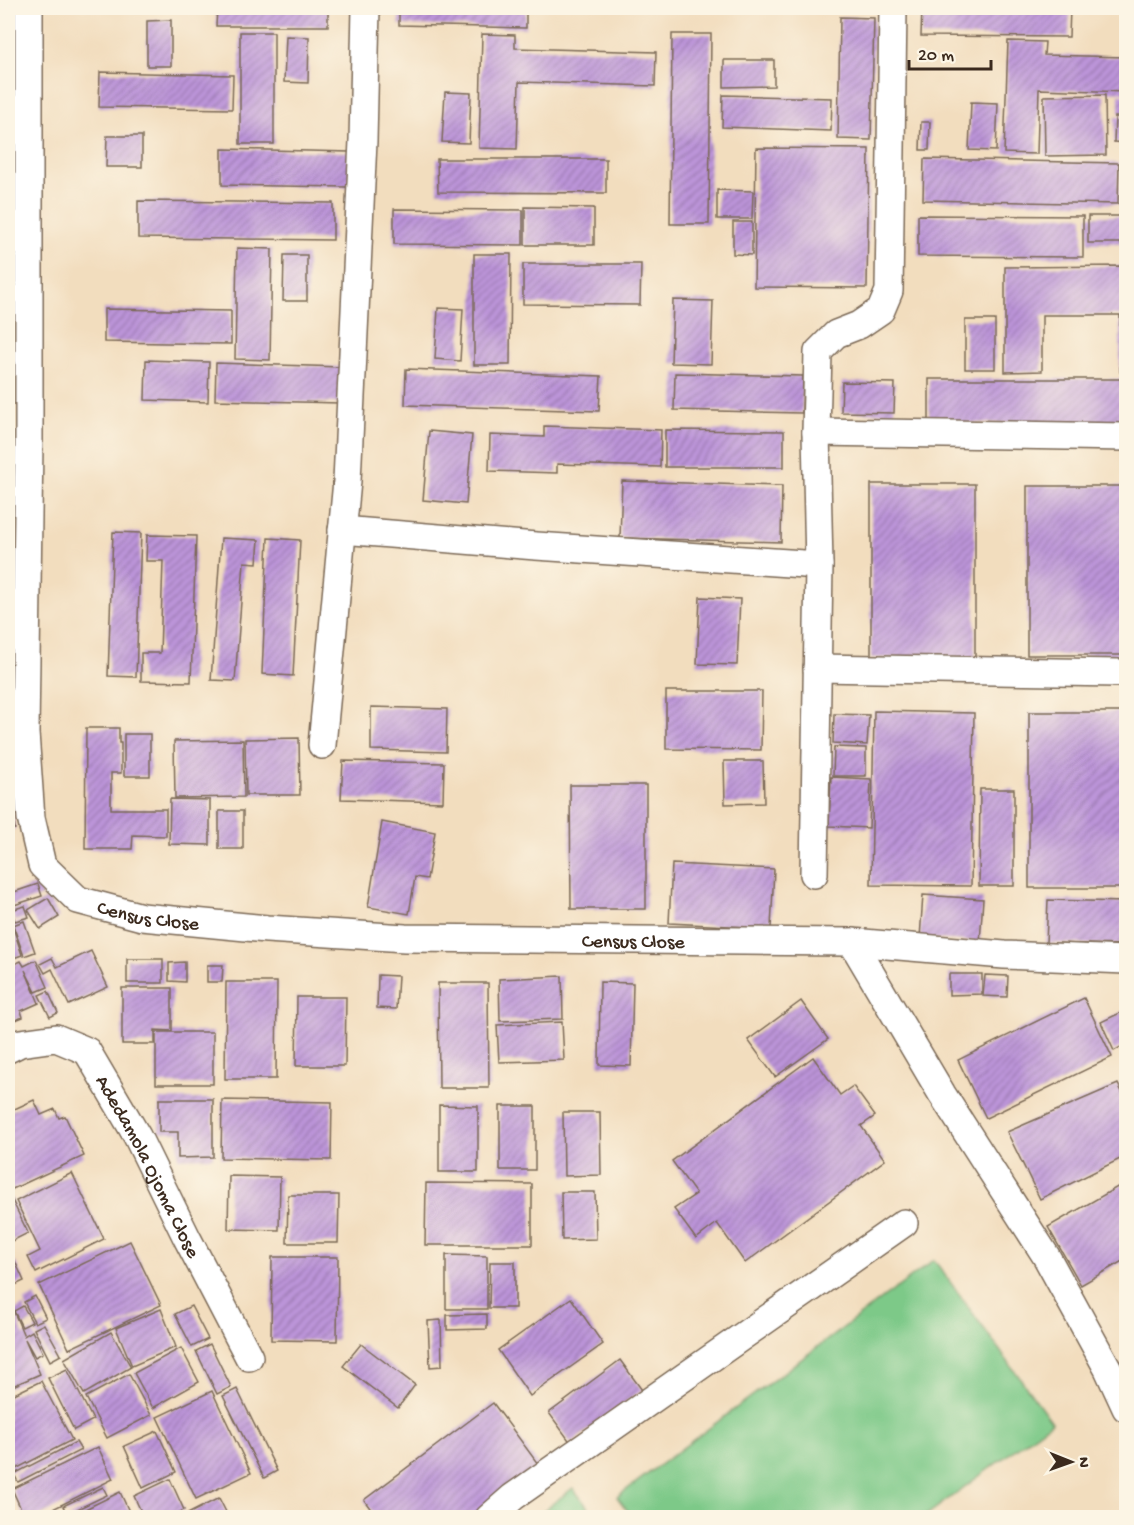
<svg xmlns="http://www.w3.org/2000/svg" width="1134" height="1525" viewBox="0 0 1134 1525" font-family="'Gochi Hand',sans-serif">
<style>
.pitch{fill:#7dc988;stroke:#5c7a53;stroke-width:1.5}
.building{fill:url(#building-hatch)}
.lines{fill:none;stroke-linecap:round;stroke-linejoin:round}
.minor-casing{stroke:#7b6956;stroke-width:30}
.minor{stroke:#fff;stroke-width:27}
.labels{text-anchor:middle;stroke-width:6;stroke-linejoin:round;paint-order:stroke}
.street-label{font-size:20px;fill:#3b2a1e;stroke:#fcf5e5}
</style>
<defs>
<pattern id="building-hatch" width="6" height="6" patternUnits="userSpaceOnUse" patternTransform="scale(1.5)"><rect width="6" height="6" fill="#bc94d9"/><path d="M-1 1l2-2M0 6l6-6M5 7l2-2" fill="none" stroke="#9a79af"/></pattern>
</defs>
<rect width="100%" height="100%" fill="#fcf5e5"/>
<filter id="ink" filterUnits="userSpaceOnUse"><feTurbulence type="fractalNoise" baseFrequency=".0167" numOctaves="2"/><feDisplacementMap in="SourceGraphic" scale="12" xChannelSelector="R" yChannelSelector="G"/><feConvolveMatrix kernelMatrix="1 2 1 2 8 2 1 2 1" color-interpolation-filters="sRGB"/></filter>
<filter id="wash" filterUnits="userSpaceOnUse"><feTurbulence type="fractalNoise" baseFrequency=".008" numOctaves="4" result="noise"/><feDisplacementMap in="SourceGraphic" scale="24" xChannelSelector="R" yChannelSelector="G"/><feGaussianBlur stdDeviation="1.35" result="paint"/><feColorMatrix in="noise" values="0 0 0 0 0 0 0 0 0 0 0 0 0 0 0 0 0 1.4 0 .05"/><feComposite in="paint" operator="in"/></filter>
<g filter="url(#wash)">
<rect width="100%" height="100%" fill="#f2ddbe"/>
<g class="pitch">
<path d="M934 1260 1052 1422 924 1517H632L617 1497Z"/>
<path d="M573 1488 595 1517H535Z"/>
</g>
<g id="blocks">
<g class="building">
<path d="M217 8H328V26H216Z"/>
<path d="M399 8H526V28L399 25Z"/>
<path d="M922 8H1070L1069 37 921 36Z"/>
<path d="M840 17 874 18 871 140 838 139Z"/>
<path d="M171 20V66H147V21Z"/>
<rect x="240" y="32" width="34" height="112"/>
<path d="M482 34 515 35V48L656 52 655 86 519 82 517 149 479 148Z"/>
<path d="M672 34H711L709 224H670Z"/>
<path d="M286 36 309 37 308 83 284 82Z"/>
<path d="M1008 41 1045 42 1044 55 1126 57V92L1039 89 1037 154 1004 153Z"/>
<path d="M724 60H774V86L724 87Z"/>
<path d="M100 72 233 75 232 109 99 107Z"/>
<path d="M445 92 471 93 469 143 442 142Z"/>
<path d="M723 95 832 98 831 131 722 127Z"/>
<path d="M1105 95 1106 155 1045 156 1044 96Z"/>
<rect x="1119" y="95" width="7" height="18"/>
<path d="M971 102 998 103 996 151 969 150Z"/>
<path d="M1115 117H1126V143L1114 142Z"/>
<path d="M921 122H930L929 150H920Z"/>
<path d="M107 136H142V167H106Z"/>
<path d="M756 148 869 149 867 288 754 287Z"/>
<path d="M222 149 350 152 349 187 222 185Z"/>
<path d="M437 159H606V193L438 192Z"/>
<path d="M924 159 1119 163 1118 204 923 200Z"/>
<path d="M717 190 753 191 752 219H717Z"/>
<path d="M138 201 333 203V240L138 238Z"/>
<path d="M525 207 594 208V245H525Z"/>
<path d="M394 209 523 210V245L394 244Z"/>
<path d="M918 215 1083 216V257L918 256Z"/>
<rect x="1088" y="216" width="38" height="27"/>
<path d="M733 222H752V255L733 254Z"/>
<path d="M237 248 272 249 270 360 235 359Z"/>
<path d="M474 254H511L510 365H474Z"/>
<path d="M284 255H307V301H283Z"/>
<rect x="8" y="260" width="10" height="53"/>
<path d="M523 264H641L640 305 523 304Z"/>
<path d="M1126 266V372H1120V315H1042V371L1005 372V267Z"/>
<path d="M673 300 713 301 711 364 671 363Z"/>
<path d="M438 308 463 309 460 361 435 359Z"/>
<path d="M104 309 231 311V344L104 342Z"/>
<rect x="965" y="320" width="30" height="49"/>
<path d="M146 360 209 362 208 402 145 400Z"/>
<path d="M216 363 341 367 340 403 215 400Z"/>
<path d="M406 369 601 376 599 411 405 405Z"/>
<path d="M675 373 803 376 802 413 674 410Z"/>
<rect x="929" y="379" width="197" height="44"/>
<path d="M842 382 895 383 894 413 841 412Z"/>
<path d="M544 426 661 430 660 467 557 464V473L489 471 490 435 544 437Z"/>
<path d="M665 430 784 431V467H665Z"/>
<path d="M429 431 472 435 466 504 423 500Z"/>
<path d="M8 463H14L13 511 8 510Z"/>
<path d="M622 481 782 486 781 542 620 538Z"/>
<rect x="871" y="484" width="104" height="174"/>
<rect x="1027" y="486" width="99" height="169"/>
<path d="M113 532 141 533 136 677 108 676Z"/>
<path d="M147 535 196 536 191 682 141 681V653H160L163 561H146Z"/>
<path d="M221 538 259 540 257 563 244 562 235 681 211 680Z"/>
<path d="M268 538 300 540 293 676 262 674Z"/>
<path d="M700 597 740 599 737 665 697 664Z"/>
<path d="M666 691H762L761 750 666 749Z"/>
<path d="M371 707 447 709 446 752 371 750Z"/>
<path d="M874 711 974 713 971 886 871 885Z"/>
<rect x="1029" y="712" width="97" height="176"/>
<path d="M834 714 869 715 867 745 833 743Z"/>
<path d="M86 728H119V743H121V773H111V809H166V836L133 835 132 849H85Z"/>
<rect x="124" y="734" width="26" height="42"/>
<path d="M299 738 300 795H246L245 739Z"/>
<path d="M243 740 244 797 175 798 174 741Z"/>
<path d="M834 747 866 748V776H833Z"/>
<path d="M343 761 444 763 443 802 341 799Z"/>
<path d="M724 761H763L764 803 725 804Z"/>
<path d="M831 777 871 779 869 828 829 826Z"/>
<path d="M570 785H646V909H571Z"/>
<path d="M980 789H1014V886H979Z"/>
<path d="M170 799 210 800V845L169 844Z"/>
<path d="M11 800 15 829 8 830V801Z"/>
<rect x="219" y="811" width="24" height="38"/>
<path d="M382 822 435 832 427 879 415 877 409 914 368 907Z"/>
<path d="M672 864 774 869 771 928 669 923Z"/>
<path d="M38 884 42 896 11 906 8 894Z"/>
<path d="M923 895 983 899 980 942 920 938Z"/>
<path d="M48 898 59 917 40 929 28 910Z"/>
<path d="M1048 900 1124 902 1122 945 1046 943Z"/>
<path d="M25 906 29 917 15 921 11 910Z"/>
<path d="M8 912 22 955 8 960Z"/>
<path d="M24 921 35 952 24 956 13 925Z"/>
<path d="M91 951 108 987 69 1005 52 969 45 973 40 964 52 958 57 967Z"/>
<rect x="127" y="959" width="36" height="24"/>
<path d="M36 960 48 987 36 992 25 970 39 1003 21 1011 23 1017 8 1023V967L21 961 24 966Z"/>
<path d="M185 962V982L169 981V963Z"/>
<path d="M207 965H223L222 982H207Z"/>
<path d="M949 974H982V994L949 995Z"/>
<path d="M378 975 398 976 396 1009 377 1008Z"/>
<path d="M985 975 1008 976 1007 997 983 996Z"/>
<path d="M562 976 563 1019 500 1021 499 979Z"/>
<path d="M226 982H277L276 1079H225Z"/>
<path d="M600 982 633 983 631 1066 599 1065Z"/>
<path d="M438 983H488L489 1088H439Z"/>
<path d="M122 988H172V1031L155 1030V1044H122Z"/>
<path d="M48 991 58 1013 50 1017 39 995Z"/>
<path d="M297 997H346L345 1066H296Z"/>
<path d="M1084 998 1112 1057 986 1118 958 1060Z"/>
<path d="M801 1001 828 1039 775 1077 748 1040Z"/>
<path d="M1126 1010V1044L1114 1051 1101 1022Z"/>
<path d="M562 1022 564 1060 499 1062 497 1025Z"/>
<rect x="156" y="1032" width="57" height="52"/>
<path d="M813 1057 840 1095 853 1086 875 1116 861 1126 885 1160 745 1263 717 1223 696 1239 674 1209 696 1194 672 1161Z"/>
<path d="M1118 1084 1126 1100V1156L1040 1199 1007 1132Z"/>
<path d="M159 1099H213V1157L178 1158V1132H159Z"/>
<path d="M34 1100 41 1115 55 1109 59 1118 65 1116 84 1156 8 1191V1112Z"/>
<path d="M222 1100 332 1102 331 1160 221 1158Z"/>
<path d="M439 1105 478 1106V1172H439Z"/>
<rect x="500" y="1106" width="35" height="64"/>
<path d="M563 1112H600L601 1175 564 1176Z"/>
<path d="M72 1173 104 1239 36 1273 28 1257 40 1251 16 1201Z"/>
<path d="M229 1176 280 1177 279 1230 228 1229Z"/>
<path d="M1126 1182V1259L1081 1285 1048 1227Z"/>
<path d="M426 1183 532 1184V1245H425Z"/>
<path d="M561 1192H595L596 1239 562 1240Z"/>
<path d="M288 1195H339L338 1243H287Z"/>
<path d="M11 1198 28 1233 12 1241 8 1231V1200Z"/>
<path d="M130 1241 161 1305 69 1349 39 1285Z"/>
<path d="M446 1255 487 1256V1309H446Z"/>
<path d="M272 1257H338L337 1341 271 1340Z"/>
<path d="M15 1261 24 1281 13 1286 8 1275V1265Z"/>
<path d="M490 1262H515V1308H489Z"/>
<path d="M35 1296 46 1318 35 1323 24 1302Z"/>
<path d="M8 1298 24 1336 32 1331 43 1353 35 1357 25 1339 40 1374 8 1388Z"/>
<path d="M571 1298 603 1344 530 1396 498 1350Z"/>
<path d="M23 1306 32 1322 22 1327 14 1311Z"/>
<path d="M191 1306 208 1339 192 1347 175 1314Z"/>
<path d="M161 1309 176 1347 132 1366 116 1328Z"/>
<path d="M487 1314V1329L447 1330V1315Z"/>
<path d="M441 1320 442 1366 430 1367 428 1321Z"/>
<path d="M44 1324 61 1355 50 1361 34 1329Z"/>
<path d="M111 1332 131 1367 84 1394 64 1359Z"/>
<path d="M210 1344 231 1387 217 1394 196 1351Z"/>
<path d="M361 1344 415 1385 398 1408 343 1366Z"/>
<path d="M181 1348 199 1382 153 1408 134 1373Z"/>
<path d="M620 1360 642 1390 571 1443 549 1413Z"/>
<path d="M67 1369 93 1420 74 1430 48 1378Z"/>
<path d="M129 1374 151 1415 107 1438 86 1397Z"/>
<path d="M41 1381 72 1440 8 1473V1397Z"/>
<path d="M237 1389 277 1471 264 1478 223 1396Z"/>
<path d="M212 1391 251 1473 196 1499 157 1417Z"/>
<path d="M493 1403 541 1468 475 1518H377L364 1500Z"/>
<path d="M157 1431 176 1472 143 1488 124 1446Z"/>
<path d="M76 1442 81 1450 18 1482 14 1474Z"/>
<path d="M98 1447 113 1479 35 1518H25L12 1489Z"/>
<path d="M170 1479 184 1510 168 1518H144L134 1496Z"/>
<path d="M103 1487 107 1495 67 1514 63 1506Z"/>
<path d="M120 1492 132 1518H67Z"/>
<path d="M219 1498 229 1518H180Z"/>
</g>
</g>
</g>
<g filter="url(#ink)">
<use href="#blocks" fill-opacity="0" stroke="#7b6956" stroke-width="1.5"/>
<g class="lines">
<defs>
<g id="minor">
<path id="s1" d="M29 8V442L25 733 31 818 42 865 78 900 142 917 267 929 405 938 852 942 1004 955 1126 960"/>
<path d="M816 432 1126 437"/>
<path d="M342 530 536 546 819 565"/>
<path d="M817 668 1119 673"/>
<path d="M322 745 347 481 363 141 366 8"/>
<path d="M814 874 819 565 816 432 818 352 836 334 859 325 881 310 889 291 893 8"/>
<path d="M852 942 942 1094 1046 1256 1108 1369 1126 1408"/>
<path id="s2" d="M8 1049 20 1043 56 1038 87 1051 137 1136 187 1238 249 1357"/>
<path d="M489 1518 513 1497 904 1223"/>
</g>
</defs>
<use href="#minor" class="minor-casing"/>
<use href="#minor" class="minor"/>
</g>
</g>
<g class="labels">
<g class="street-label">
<text dy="7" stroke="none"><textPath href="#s1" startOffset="981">Census Close</textPath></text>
<text dy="7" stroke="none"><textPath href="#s1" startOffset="1467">Census Close</textPath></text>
<text dy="7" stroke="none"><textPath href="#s2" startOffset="214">Adedamola Ojoma Close</textPath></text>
</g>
</g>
<rect width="1134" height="1525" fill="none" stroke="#fcf5e5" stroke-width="30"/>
<g transform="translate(1071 1462) rotate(91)" stroke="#fcf5e5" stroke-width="4.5" paint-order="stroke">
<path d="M0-4.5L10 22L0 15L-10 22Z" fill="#3b2a1e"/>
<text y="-9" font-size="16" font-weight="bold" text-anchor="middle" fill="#3b2a1e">N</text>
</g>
<path d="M909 60v9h82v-9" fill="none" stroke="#3b2a1e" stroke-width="3"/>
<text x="918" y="60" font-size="18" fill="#3b2a1e" stroke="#fcf5e5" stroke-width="4.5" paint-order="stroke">20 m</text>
</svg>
